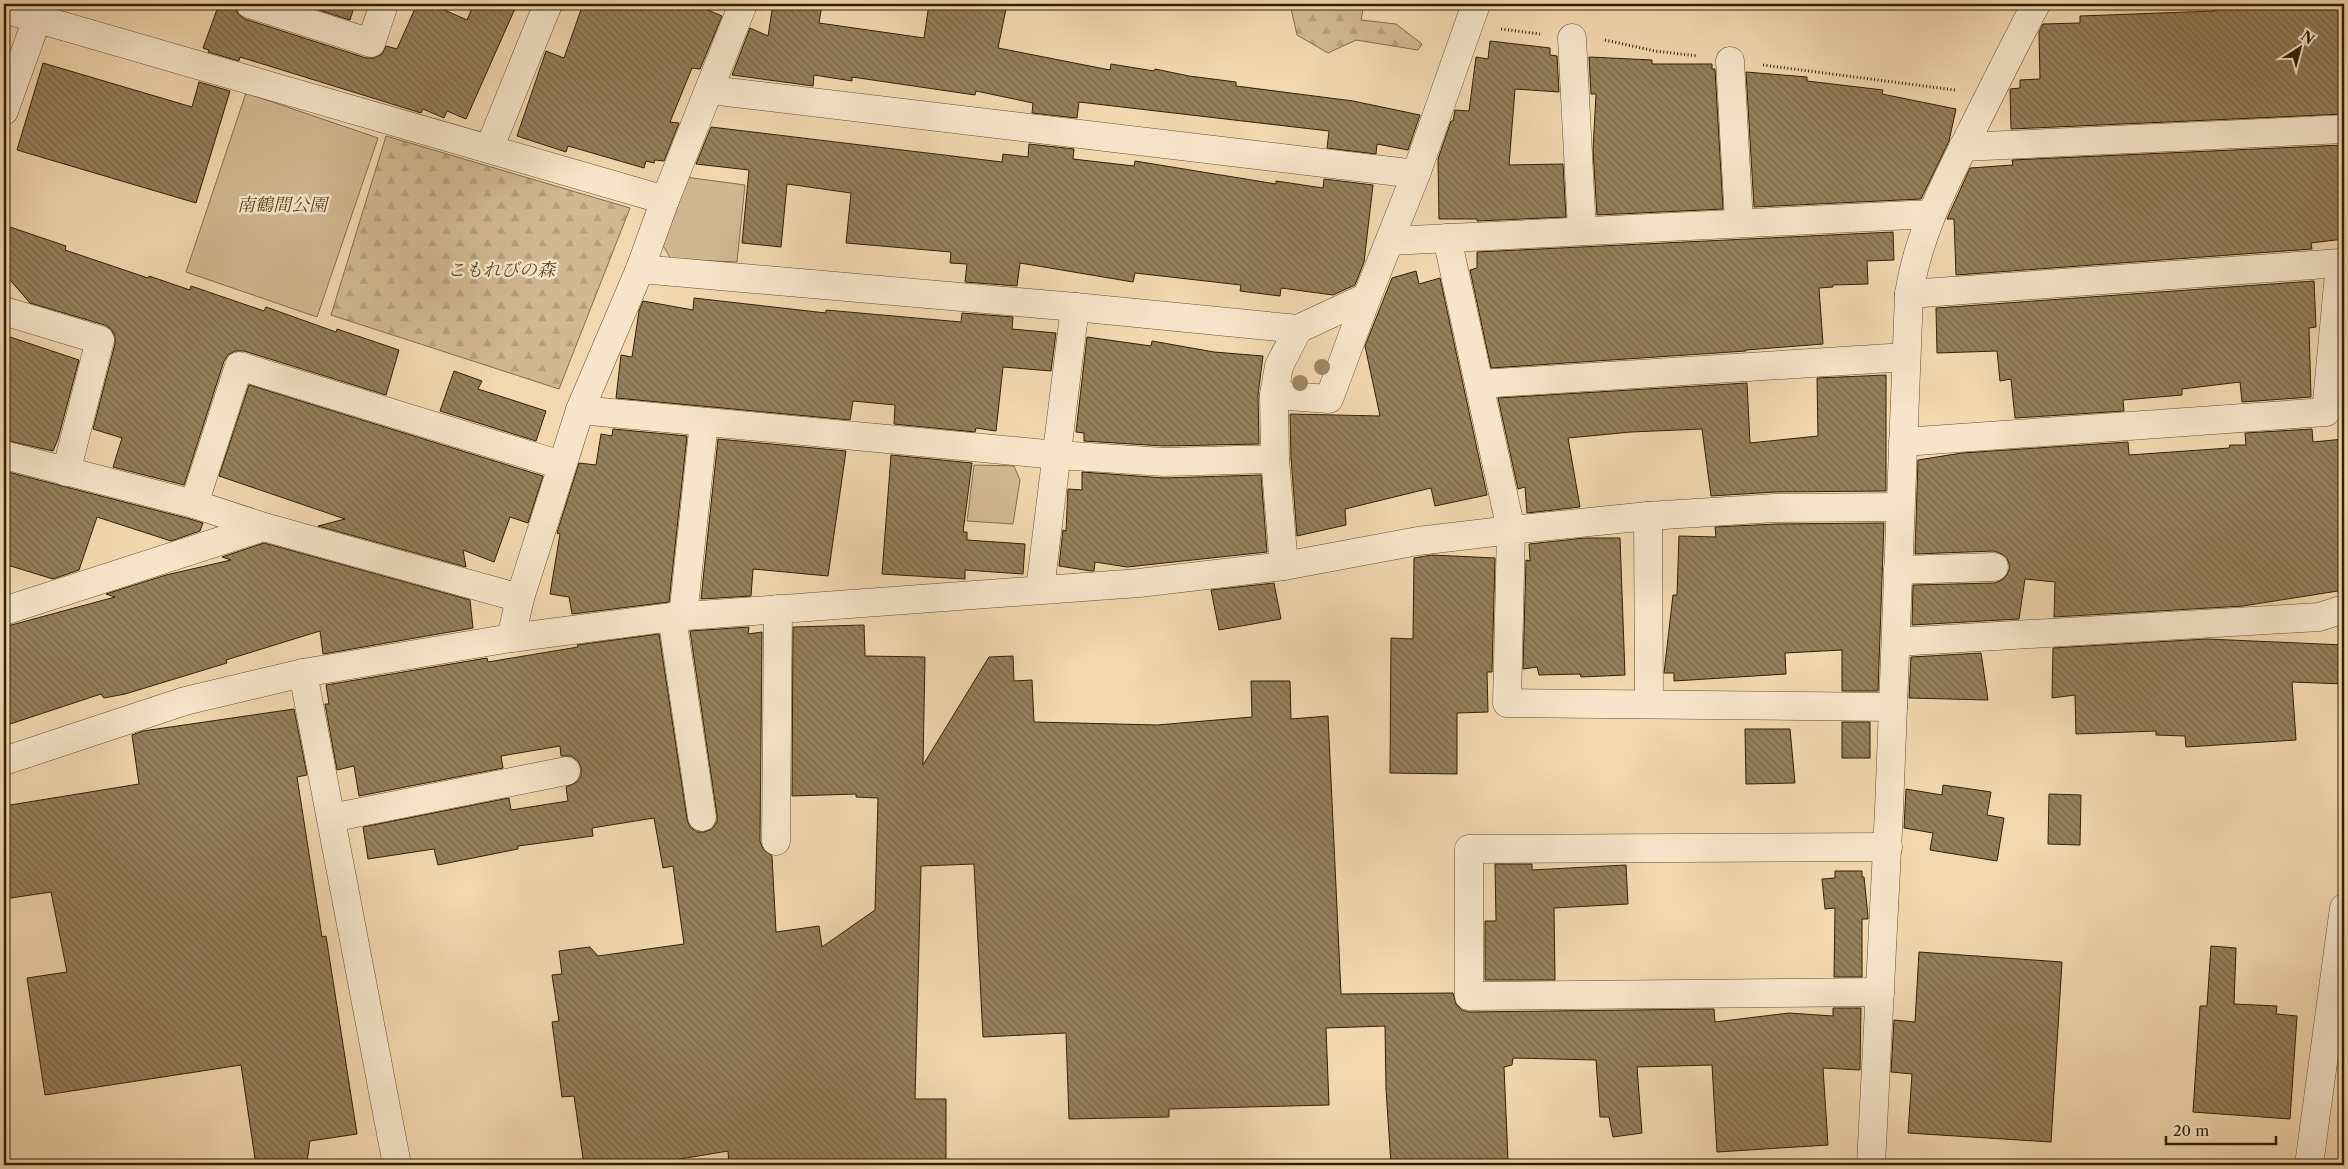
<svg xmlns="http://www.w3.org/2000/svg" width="2348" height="1169" viewBox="0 0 2348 1169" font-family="'Libre Caslon Text','Noto Serif JP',serif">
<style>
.forest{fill:url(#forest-firs);stroke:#826c49}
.green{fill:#d2b891;stroke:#826c49}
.building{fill:url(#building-back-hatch);stroke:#332001}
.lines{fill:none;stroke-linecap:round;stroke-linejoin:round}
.minor-casing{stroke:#634e2c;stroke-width:29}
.path{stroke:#332001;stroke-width:3;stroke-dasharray:1 2.5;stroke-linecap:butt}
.minor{stroke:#f7e5cb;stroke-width:28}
.tree{fill:#9f8763}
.labels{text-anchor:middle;stroke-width:5;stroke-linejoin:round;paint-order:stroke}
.park-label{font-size:18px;font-style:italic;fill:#5b4625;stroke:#f7e5cb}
</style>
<defs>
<pattern id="forest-firs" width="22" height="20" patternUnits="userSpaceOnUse" patternTransform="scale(1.25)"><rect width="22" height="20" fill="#d2b891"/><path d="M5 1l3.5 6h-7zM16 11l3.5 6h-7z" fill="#b59e7b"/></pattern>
<pattern id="building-back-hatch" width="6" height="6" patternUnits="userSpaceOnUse" patternTransform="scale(1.25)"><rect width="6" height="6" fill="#967f5b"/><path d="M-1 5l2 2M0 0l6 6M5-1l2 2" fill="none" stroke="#7b6849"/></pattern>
</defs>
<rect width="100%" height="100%" fill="#f2d7af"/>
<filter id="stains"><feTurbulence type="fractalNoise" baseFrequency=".004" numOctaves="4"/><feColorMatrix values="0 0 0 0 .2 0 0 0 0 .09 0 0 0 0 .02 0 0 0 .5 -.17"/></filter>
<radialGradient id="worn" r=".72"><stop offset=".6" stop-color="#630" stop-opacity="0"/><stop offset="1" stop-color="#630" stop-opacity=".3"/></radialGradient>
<g class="forest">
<path d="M1290 4H1364L1361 20 1396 24 1422 44 1418 50 1356 40 1328 53 1297 35Z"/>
<path d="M386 136 630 208 559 389 331 315Z"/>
</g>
<g class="green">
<path d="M246 93 378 138 317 317 186 272Z"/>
<path d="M685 177 745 185 737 262 671 259 662 244Z"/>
<path d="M974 465 1014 466 1020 480 1013 524 967 521Z"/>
</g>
<g class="building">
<path d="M219 4H235L238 14 245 19 366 58H374L382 54 386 46 397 49 417 4H431L467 20 474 4H517L466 119 447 111 444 118 423 109 421 113 240 57 239 61 208 52 209 50 203 48Z"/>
<path d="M300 4H355L350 20Z"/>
<path d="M583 4H694L722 16 700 69 692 68 670 122 679 123 664 161 655 160 654 163 646 161 644 168 568 146 566 152 517 136 546 51 564 58Z"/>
<path d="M773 4H822L819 23 924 38 929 4H1007L998 48 1110 70 1111 64 1154 71 1155 69 1189 76 1236 82V86L1353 101 1420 115 1408 150 1377 144 1376 154 1327 148 1329 131 1079 102 1077 118 1032 113 1033 103 976 91 975 95 852 77V81L814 75 813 86 732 75 750 28 768 36Z"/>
<path d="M2205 4H2344V114L2011 129 2010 89 2020 88V80L2040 79 2039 32 2043 24 2080 23V16L2215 11Z"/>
<path d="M1490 41 1550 48V55L1557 56 1559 92 1515 89 1509 165 1563 164 1566 217 1477 221V219H1439L1438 159 1451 121H1453L1455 110 1469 111 1476 57 1488 59Z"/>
<path d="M1589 57 1652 60V64H1712V69H1715L1723 209 1597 215 1593 150 1596 94H1591Z"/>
<path d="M43 63 192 107 199 82 230 91 196 203 17 150Z"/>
<path d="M1746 72 1807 77V81L1883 90 1882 94 1956 109 1949 141 1921 199 1754 207Z"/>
<path d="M711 127 1002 162 1003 154 1028 157 1029 144 1074 149 1073 159 1134 166 1135 161 1276 184V181L1323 188 1324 179 1373 185 1364 262 1355 285 1333 295 1281 288 1280 296 1240 291 1241 285 1135 273 1133 282 1020 263 1017 286 965 282 967 264 950 263 951 252 846 243 851 193 787 184 781 247 742 243 749 170 696 164Z"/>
<path d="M2344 145V239L2311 243 2312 249 1956 275 1954 219H1947L1970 168 2013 165 2012 160Z"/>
<path d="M10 227 66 246 65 250 148 278 149 276 190 290 191 286 264 311 266 307 336 332 337 329 399 350 386 395 244 351H235L228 355 224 361 184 485 113 467 122 438 93 429 115 344V336L111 329 105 325 30 303 4 273V247Z"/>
<path d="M1893 232 1894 260 1867 261 1868 284 1833 285V287L1819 288 1823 344 1746 350V351L1491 368 1470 270 1477 268V252Z"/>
<path d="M1416 271 1419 284 1440 278 1487 495 1435 506 1431 488 1345 509 1346 525 1297 536 1291 458 1290 414 1380 416 1365 346 1392 278Z"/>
<path d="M2314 281 2316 327 2309 328 2311 397 2242 402 2240 382 2182 389V395L2123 400 2124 411 2015 418 2011 379 2000 381 1997 351 1937 353 1936 308Z"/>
<path d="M694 298 826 313V310L961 322 962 313 1013 317 1012 329 1056 333 1051 371 1003 367 996 431 976 428 975 432 894 424 895 405 853 401 850 420 616 398 621 355 632 357 639 311 643 301 693 310Z"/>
<path d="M4 335 79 360 58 439 53 451 4 440Z"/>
<path d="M1087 337 1151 346 1152 341 1214 352 1263 356 1258 395 1259 444 1164 446 1084 441V433L1076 432Z"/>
<path d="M454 371 482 381 478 389 546 411 536 441 440 411Z"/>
<path d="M1886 375V491L1775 492 1711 496 1702 429 1631 432 1568 438 1580 507 1527 513 1525 487 1518 489 1498 398 1747 383 1750 443 1818 436 1817 378Z"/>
<path d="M249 385 543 476 528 523 510 517 494 562 463 550 466 567 318 526 345 519 219 476Z"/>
<path d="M613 429 687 436 669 602 572 614 569 597 550 594 560 534 557 533 579 463 596 465 601 434 612 436Z"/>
<path d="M2312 429 2313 442 2344 439V590L2243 606 2054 617 2055 582 2025 579 2019 619 1912 625 1913 585 1995 583 2002 580 2007 575 2010 567 2007 558 2002 554 1994 551 1915 554 1918 460 1962 453 2128 442 2129 455 2229 448 2230 445H2246L2245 433Z"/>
<path d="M718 439 846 451 828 576 753 569 751 596 701 599Z"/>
<path d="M891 455 972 463 963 532H967V540L1025 544 1023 574 965 570V579L882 574Z"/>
<path d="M4 471 190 519 203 523 200 531 171 541 97 517 79 570 53 579 4 564Z"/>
<path d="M1082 472 1164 478 1261 475 1267 552 1127 567 1095 562 1094 571H1091L1059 566 1063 530 1066 531 1068 489 1082 490Z"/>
<path d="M1884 523 1878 691H1842V650L1785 653 1786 674 1674 681V673H1664L1673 595H1677L1679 536 1716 537 1715 527 1776 524Z"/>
<path d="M1585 538H1620L1625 675 1581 677 1580 674 1539 675 1537 667 1523 669 1526 560 1530 561 1529 544Z"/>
<path d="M264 543 470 600 473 628 323 654 320 631 226 660 227 663 125 694 104 698 101 694 4 726V627L115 597 106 594 166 575 231 560 222 557Z"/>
<path d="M1432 555 1495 558 1492 672H1487L1488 712 1457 713V774L1390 773 1391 638 1413 639 1414 558Z"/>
<path d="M1274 583 1281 619 1219 630 1211 590Z"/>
<path d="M864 625 865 656 925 657 923 765 989 657 1013 656 1014 681 1032 680 1034 722 1157 725 1252 717 1251 681H1290L1291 719 1328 716 1341 994 1453 993 1456 1004 1462 1010 1469 1012 1714 1009 1715 1022 1789 1013 1833 1016V1008H1861L1860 1070 1823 1068 1828 1145 1717 1152 1712 1065 1637 1067 1642 1133 1613 1137 1609 1117H1600L1596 1060 1513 1058 1512 1065 1504 1067 1508 1160 1391 1165 1386 1089 1385 1026 1326 1028 1329 1105 1169 1109V1117L1069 1119 1066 1033 983 1037 974 864 921 866 915 1099H946V1165H729L728 1151 644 1165H584L574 1096 562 1097 552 1022 559 1021 552 975 562 974 559 951 590 947 598 956 684 944 673 866 663 868 654 818 592 828 593 836 518 846V849L438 865 434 849 368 859 363 827 509 798 511 810 568 801 566 787 577 782 581 776V767L578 761 571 756H561L560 746 501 756 503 768 359 796 354 766 337 770 325 704H329L326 685 487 658 488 662 578 647 577 645 659 634 687 819 690 827 697 832H704L712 829 717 822V815L690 631 749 627 748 634 762 632 760 841 763 849 772 856 776 932 819 926 822 947 875 910 878 798 856 797V794L792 796 793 627Z"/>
<path d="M2207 639 2344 645V684L2292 682 2296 740 2186 747 2185 736 2156 735V731L2076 734 2075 695 2052 698 2053 648Z"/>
<path d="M1981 653 1988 700 1909 698 1911 657Z"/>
<path d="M294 709 307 775 297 777 322 937 326 936 357 1134 310 1141 307 1162 286 1165H256L241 1065 45 1095 27 978 67 972 51 892 4 899V806L139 784 132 735 143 731Z"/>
<rect x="1842" y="722" width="28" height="36"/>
<path d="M1745 729H1790L1795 783 1746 784Z"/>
<path d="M1943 785 1991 792 1987 815 2004 818 1997 861 1930 850 1933 833 1904 828 1906 789 1942 795Z"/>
<path d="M2049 794 2081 795 2080 845 2048 844Z"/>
<path d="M1495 864H1532V870L1626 865 1628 904 1554 908 1555 980H1485V921H1496Z"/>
<path d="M1835 871H1862V877H1864L1868 916V919H1862V977H1834L1835 908 1825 909 1822 879 1835 878Z"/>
<path d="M2211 946 2236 948 2234 1004 2277 1006 2276 1014 2297 1016 2290 1119 2193 1112 2200 1006H2207Z"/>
<path d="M1919 952 2062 962 2051 1142 1908 1133 1912 1074 1891 1072 1894 1020 1915 1022Z"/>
</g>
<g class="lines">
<defs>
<g id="minor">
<path d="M250 4 371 43 384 4"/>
<path d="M4 9 665 200"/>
<path d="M1572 38 1582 231"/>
<path d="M1730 61 1739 223"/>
<path d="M710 90 1416 174"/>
<path d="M4 111 37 19"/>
<path d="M1963 147 2344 129"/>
<path d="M489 149 548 4"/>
<path d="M1447 238 1511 530 1507 703 1893 707"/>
<path d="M1390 241 1931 214"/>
<path d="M640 269 1075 307 1298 329 1367 297"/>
<path d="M4 311 100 340 66 472"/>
<path d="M1480 384 1906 357"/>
<path d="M1274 395 1329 399 1367 297 1416 174 1476 4"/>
<path d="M580 410 1057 455 1164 462 1275 459 1274 395 1279 366 1298 329"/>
<path d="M1903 442 2326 412 2340 263 1909 294"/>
<path d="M4 455 194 504 264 527 520 598"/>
<path d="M1275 459 1284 566"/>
<path d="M194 504 239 366 561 465"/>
<path d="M1648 516 1649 704"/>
<path d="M1898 570 1994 567"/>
<path d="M1040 589 1075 307"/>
<path d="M4 611 264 527"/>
<path d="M683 616 704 422"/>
<path d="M672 617 702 817"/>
<path d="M511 638 520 598 580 410 640 269 665 200 743 4"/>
<path d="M1896 642 2319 617 2344 609"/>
<path d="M303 673 397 1165"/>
<path d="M4 761 185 701 303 673 511 638 672 617 1139 583 1284 566 1418 541 1511 530 1648 516 1775 508 1900 507"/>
<path d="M331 818 566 771"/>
<path d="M776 841 778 609"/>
<path d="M1880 992 1469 996V849L1888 847"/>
<path d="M1871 1165 1889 810 1909 294C1918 235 1945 183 1972 130 1993 88 2014 46 2036 4"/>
<path d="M2309 1165 2344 908"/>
</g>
</defs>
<use href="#minor" class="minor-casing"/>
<g class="path">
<path d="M1501 29 1540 34"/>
<path d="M1605 40 1655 51 1698 56"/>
<path d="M1763 65 1955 90"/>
</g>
<use href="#minor" class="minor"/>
</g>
<g class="tree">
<circle cx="1322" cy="367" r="8"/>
<circle cx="1300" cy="383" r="8"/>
</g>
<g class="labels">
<g class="park-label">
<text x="282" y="211">南鶴間公園</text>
<text x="501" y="276">こもれびの森</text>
</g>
</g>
<rect width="2348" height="1169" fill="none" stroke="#f2d7af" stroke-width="20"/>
<rect x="5" y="5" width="2338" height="1159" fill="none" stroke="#332001" stroke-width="2.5"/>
<rect x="10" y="10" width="2328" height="1149" fill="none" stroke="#332001"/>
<g transform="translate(2300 48) rotate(36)" stroke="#f7e5cb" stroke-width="4" paint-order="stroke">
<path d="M0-4L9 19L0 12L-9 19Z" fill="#332001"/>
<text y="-8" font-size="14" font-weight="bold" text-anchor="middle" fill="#332001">N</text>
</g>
<path d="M2166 1136v8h110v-8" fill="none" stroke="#332001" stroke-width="2.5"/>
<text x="2173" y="1136" font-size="15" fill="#332001" stroke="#f7e5cb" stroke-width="4" paint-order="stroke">20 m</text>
<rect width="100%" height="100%" filter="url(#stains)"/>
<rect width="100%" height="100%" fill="url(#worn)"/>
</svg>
